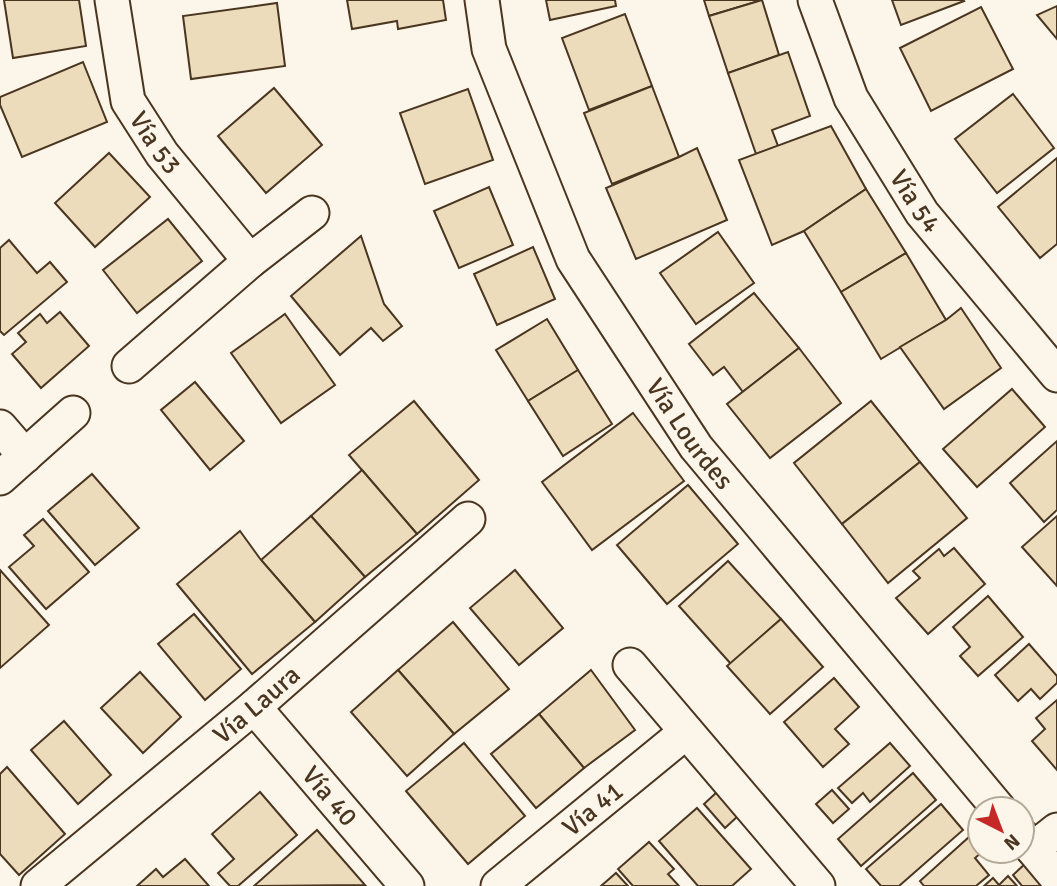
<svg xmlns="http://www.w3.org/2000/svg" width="1057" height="886" viewBox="0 0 1057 886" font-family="Signika,sans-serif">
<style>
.building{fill:#ecdcbc;stroke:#4a3520;stroke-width:2}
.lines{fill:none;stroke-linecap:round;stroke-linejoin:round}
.minor-casing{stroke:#4a3520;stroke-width:37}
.minor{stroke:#fbf6e9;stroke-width:33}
.labels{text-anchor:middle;stroke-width:5;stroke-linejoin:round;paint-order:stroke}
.street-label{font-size:26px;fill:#4a3520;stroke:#fbf6e9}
</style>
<rect width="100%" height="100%" fill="#fbf6e9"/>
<g class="building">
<path d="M4 0H79L86 46 13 58Z"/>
<path d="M347 0H443L446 20 398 29 397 21 352 29Z"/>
<path d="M546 0H615L616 6 550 20Z"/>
<path d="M704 0H762L709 16Z"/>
<path d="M762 0 779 55 728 73 709 16Z"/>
<path d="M892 0H963L964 1 901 25Z"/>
<path d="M277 3 285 66 191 79 183 16Z"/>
<path d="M1057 6V39L1037 15Z"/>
<path d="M981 7 1013 69 931 111 900 48Z"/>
<path d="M625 14 652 86 589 110 562 38Z"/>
<path d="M788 52 810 116 772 130 778 146 756 154 728 73Z"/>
<path d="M83 62 107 122 22 157 0 105V97Z"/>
<path d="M652 86 679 157 612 184 584 113Z"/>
<path d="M274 88 322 145 266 193 218 136Z"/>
<path d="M468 89 493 160 425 184 400 113Z"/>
<path d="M1013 94 1054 148 997 193 955 139Z"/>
<path d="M831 126 866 189 804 231 772 245 739 160Z"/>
<path d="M697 148 727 220 636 259 606 188 679 157Z"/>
<path d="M109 153 150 197 95 247 55 203Z"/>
<path d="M1057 158V244L1040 258 998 207Z"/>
<path d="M489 187 513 245 459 268 434 211Z"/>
<path d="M866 189 906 253 841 292 804 231Z"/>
<path d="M168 219 202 261 137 313 103 270Z"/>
<path d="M718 232 754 283 696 324 660 273Z"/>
<path d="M361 236 384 304 402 326 383 341 371 328 340 355 291 296Z"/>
<path d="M9 240 37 273 50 262 67 282 4 335 0 331V248Z"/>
<path d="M533 247 555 299 497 325 474 274Z"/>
<path d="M906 253 946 320 881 359 841 292Z"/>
<path d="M754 293 799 348 743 392 724 367 713 375 689 344Z"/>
<path d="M961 308 1001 368 944 409 900 347 946 320Z"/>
<path d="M60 312 89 346 41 388 12 354 26 342 18 333 40 314 47 323Z"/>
<path d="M285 314 335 385 281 423 231 353Z"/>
<path d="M547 319 578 370 528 401 496 350Z"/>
<path d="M799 348 841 403 770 458 727 404Z"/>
<path d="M578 370 612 424 563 456 528 401Z"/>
<path d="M195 382 244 441 210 470 161 410Z"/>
<path d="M1012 389 1045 427 977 487 943 449Z"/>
<path d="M414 401 479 480 417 534 349 455Z"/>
<path d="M871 401 920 462 842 524 794 463Z"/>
<path d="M633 413 684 481 592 550 542 482Z"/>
<path d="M1057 441V510L1044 522 1010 483Z"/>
<path d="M920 462 967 518 888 583 842 524Z"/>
<path d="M362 470 417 534 365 577 311 516Z"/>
<path d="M92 474 139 528 95 565 48 511Z"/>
<path d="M688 485 738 544 667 604 617 545Z"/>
<path d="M311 516 365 577 315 622 261 560Z"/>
<path d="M1057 516V586L1022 547Z"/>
<path d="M43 519 89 572 46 609 9 567 34 546 24 535Z"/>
<path d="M240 531 261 560 315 622 252 674 177 584Z"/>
<path d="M954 548 985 584 928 634 896 598 920 578 913 571 939 549 944 556Z"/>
<path d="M728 561 781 619 731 664 679 606Z"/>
<path d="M0 570 49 625 0 668Z"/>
<path d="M515 570 563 628 519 665 470 608Z"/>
<path d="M988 596 1023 637 978 676 960 656 970 647 953 627Z"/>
<path d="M194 614 241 669 205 700 158 644Z"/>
<path d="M781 619 823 667 770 714 727 666Z"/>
<path d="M453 622 509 689 454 734 398 670Z"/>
<path d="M1029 644 1057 676V683L1040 699 1031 689 1018 701 995 675Z"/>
<path d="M398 670 454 734 407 776 351 712Z"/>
<path d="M591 670 635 730 584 768 539 714Z"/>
<path d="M140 672 181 717 143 753 101 708Z"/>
<path d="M834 678 859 707 835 729 849 744 823 767 784 722Z"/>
<path d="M1057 700V770L1032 741 1045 729 1036 718Z"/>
<path d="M539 714 584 768 536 808 491 754Z"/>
<path d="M64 721 111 775 78 804 31 750Z"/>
<path d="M464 743 525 816 468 864 406 791Z"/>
<path d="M890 743 910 766 870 802 863 793 852 803 838 788Z"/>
<path d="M7 767 65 834 19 875 0 854V774Z"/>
<path d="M913 773 936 800 861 866 838 839Z"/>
<path d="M832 790 849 809 833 823 816 804Z"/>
<path d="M260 792 297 835 238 886H230L218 873 234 859 212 834Z"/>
<path d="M717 792 738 816 725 828 704 804Z"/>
<path d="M941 804 963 830 899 886H881L866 869Z"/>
<path d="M697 808 751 869 732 886H698L659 841Z"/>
<path d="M317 830 365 885 254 886Z"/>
<path d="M969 837 982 852 975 858 989 875 976 886H924L920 881Z"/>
<path d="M649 842 674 869 668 874 679 886H633L618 869Z"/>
<path d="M185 859 209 886H137L156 869 163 877Z"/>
<path d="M1026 863 1046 886H1022L1013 875Z"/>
<path d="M616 873 628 886H601Z"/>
<path d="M1008 876 1017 886H984L993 878 999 885Z"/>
</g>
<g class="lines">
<defs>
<g id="minor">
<path id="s1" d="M112 0 128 101 162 154 250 261"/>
<path id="s2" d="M482 0 489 49 573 259 696 447 999 809"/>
<path id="s3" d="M815 0 851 98 922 213 1057 375"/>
<path d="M129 366 250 261 312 213"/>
<path d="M0 427 25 456"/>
<path d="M0 478 73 413"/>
<path d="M630 665 818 886"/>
<path id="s4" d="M254 707 407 886"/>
<path d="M1022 836 1057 878"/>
<path d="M1033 849 1057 830"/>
<path id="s5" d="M38 886 254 707 468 519"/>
<path id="s6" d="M498 886 686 732"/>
</g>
</defs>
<use href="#minor" class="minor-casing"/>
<use href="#minor" class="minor"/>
</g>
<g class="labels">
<g class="street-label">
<text dy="9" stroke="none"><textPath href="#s1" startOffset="152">Vía 53</textPath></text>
<text dy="9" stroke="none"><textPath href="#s3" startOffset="226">Vía 54</textPath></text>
<text dy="9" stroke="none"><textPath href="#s2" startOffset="486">Vía Lourdes</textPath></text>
<text dy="9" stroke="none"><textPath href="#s5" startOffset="284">Vía Laura</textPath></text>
<text dy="9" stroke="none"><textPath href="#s4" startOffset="117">Vía 40</textPath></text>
<text dy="9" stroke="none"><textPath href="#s6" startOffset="122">Vía 41</textPath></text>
</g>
</g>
<g transform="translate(1001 830) rotate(138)"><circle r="33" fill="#fbf6e9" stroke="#b4a999" stroke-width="2"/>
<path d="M0-5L12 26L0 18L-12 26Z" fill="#c62828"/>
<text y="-10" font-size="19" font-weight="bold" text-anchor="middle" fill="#4a3520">N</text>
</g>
</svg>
